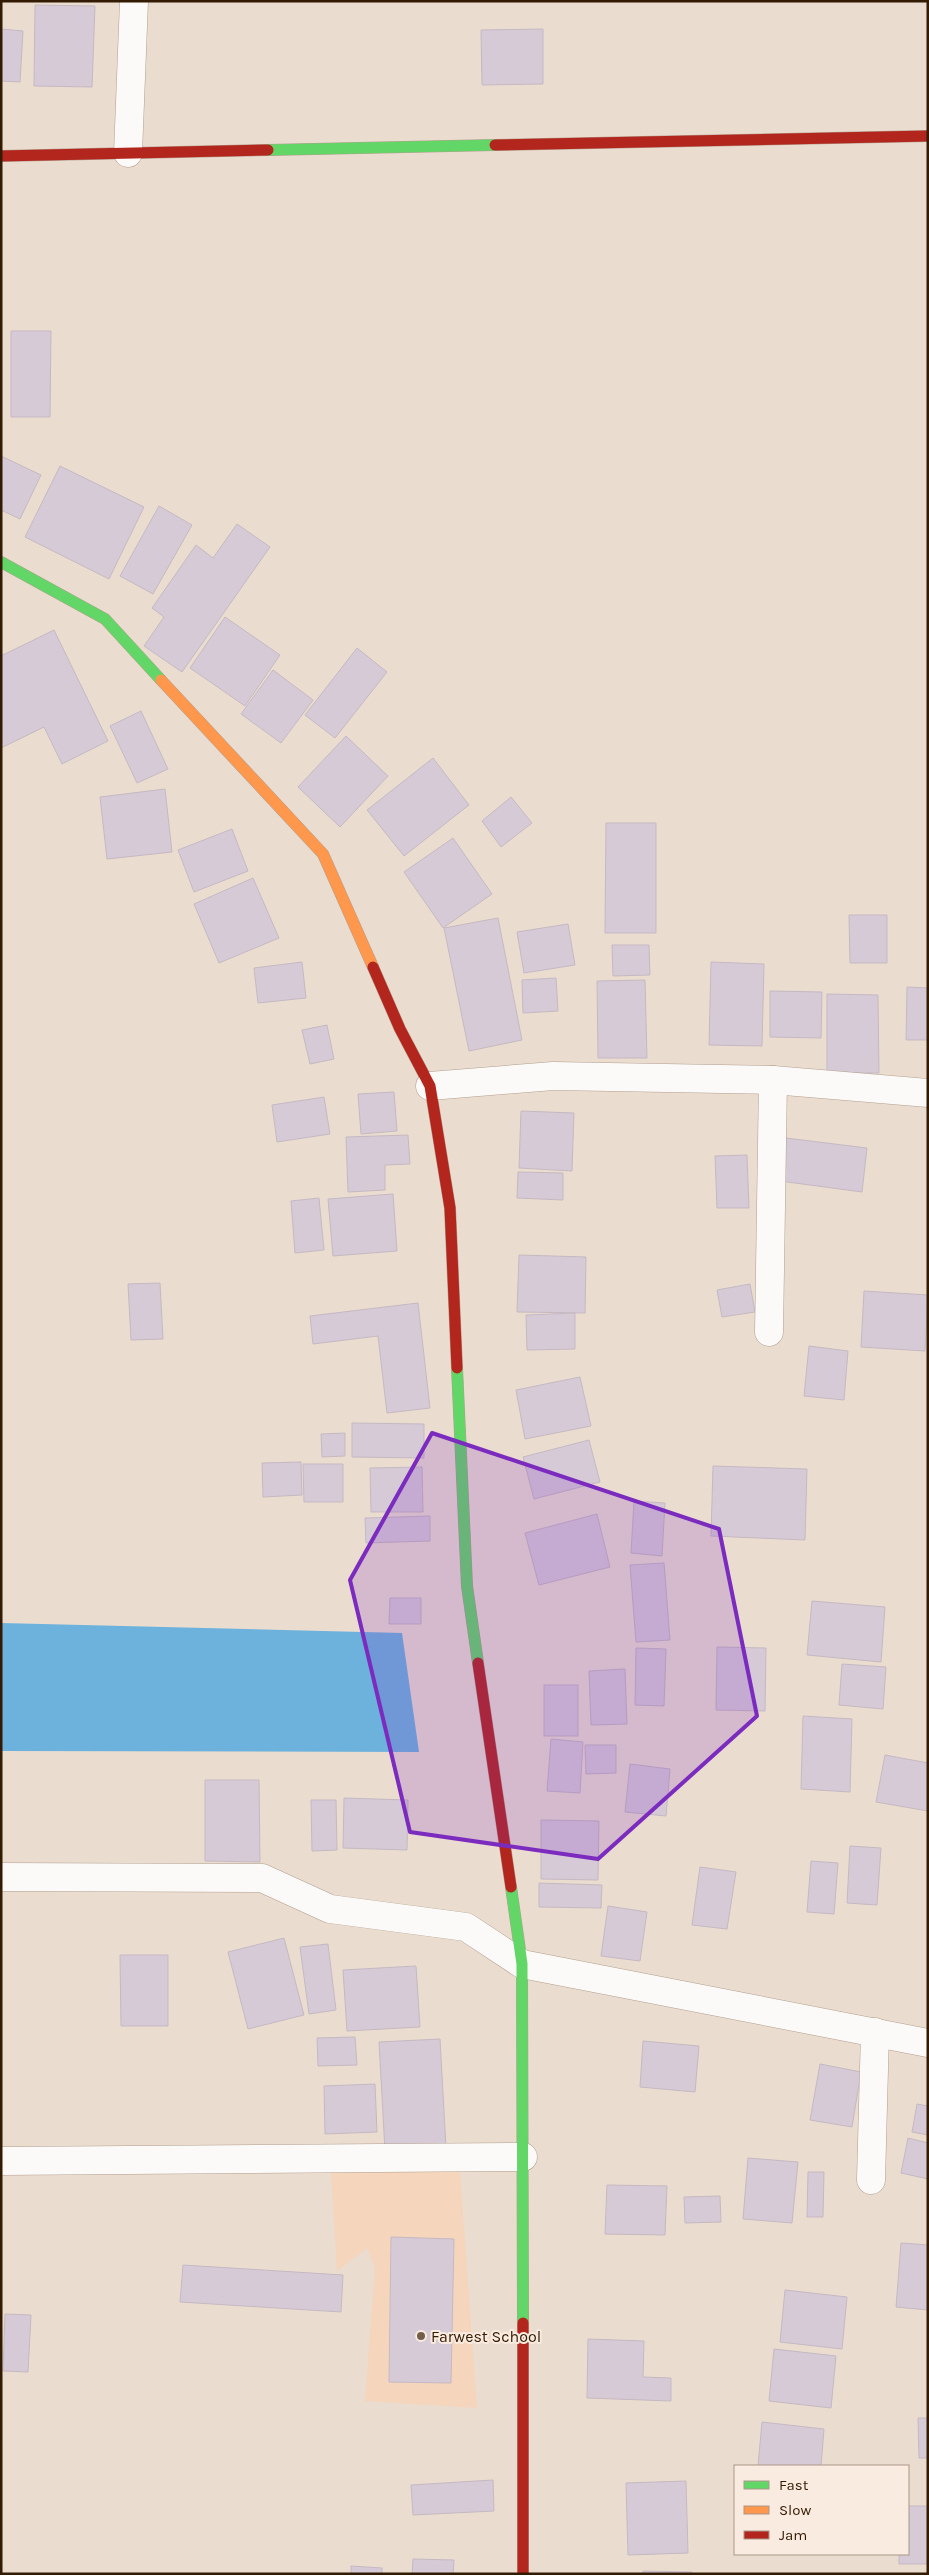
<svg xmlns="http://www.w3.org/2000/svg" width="929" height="2575" viewBox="0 0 929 2575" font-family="Karla,sans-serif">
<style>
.built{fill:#f5d5bb}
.water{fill:#6db2dc}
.building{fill:#d7cad7;stroke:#c5b9c2}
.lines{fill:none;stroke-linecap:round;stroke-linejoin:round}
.street-casing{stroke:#b29f8e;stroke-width:29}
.fast-casing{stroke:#b29f8e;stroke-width:12}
.slow-casing{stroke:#b29f8e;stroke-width:12}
.jam-casing{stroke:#b29f8e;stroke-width:12}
.street{stroke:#fcfaf8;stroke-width:28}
.fast{stroke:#63d668;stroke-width:11}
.slow{stroke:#ff974d;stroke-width:11}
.jam{stroke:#b3261e;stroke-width:11}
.marked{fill:#7b2cbf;fill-opacity:0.2;stroke:#7b2cbf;stroke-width:4;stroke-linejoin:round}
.poi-dot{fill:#735e4a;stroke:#faebe0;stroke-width:2}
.labels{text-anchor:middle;stroke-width:4;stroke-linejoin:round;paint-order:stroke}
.poi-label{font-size:16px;fill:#331a02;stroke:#faebe0;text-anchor:start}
</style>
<rect width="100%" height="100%" fill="#ebdcd0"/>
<path class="built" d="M428 2164 460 2172 477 2408 365 2401 375 2268 367 2248 337 2271 331 2171Z"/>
<path class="water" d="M1 1623 402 1633 419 1752 1 1751Z"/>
<g class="building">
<path d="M35 5 95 6 92 87 34 86Z"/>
<path d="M1 29 23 31 20 82 1 81Z"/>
<path d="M543 29V84L482 85 481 30Z"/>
<path d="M11 331H51L50 417H11Z"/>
<path d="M1 456 41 475 20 519 1 510Z"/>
<path d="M60 466 144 507 109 579 25 537Z"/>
<path d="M159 506 192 525 153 594 120 576Z"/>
<path d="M237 524 270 547 182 672 144 646 164 617 152 608 196 545 213 558Z"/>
<path d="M225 617 280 655 245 706 190 668Z"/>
<path d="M54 630 108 741 62 764 44 727 1 748V656Z"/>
<path d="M357 648 387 672 335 738 305 715Z"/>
<path d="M273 670 313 700 281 743 241 714Z"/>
<path d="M141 711 168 769 137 783 110 726Z"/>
<path d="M346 736 388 776 340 827 298 787Z"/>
<path d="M433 758 469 805 404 856 367 810Z"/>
<path d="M165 789 172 852 107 859 100 797Z"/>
<path d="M511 797 532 823 501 847 482 821Z"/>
<path d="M606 823H656V933H605Z"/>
<path d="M232 829 248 871 194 892 178 850Z"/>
<path d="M453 838 492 894 443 928 404 872Z"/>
<path d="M253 878 279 938 219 963 194 904Z"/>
<path d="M849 915H887V963H850Z"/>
<path d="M498 918 522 1040 469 1051 444 928Z"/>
<path d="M568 924 575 965 524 973 517 932Z"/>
<path d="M612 945H649L650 975 613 976Z"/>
<path d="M302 962 306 998 258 1003 254 968Z"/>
<path d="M711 962 764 964 762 1046 709 1045Z"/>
<path d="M556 978 558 1011 523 1013 522 980Z"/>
<path d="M645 980 647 1058H598L597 981Z"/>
<path d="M907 987 928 988V1040H906Z"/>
<path d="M770 991 822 992 821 1038 770 1037Z"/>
<path d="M827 994 878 995 879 1073H827Z"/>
<path d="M327 1025 334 1059 310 1064 302 1030Z"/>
<path d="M394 1092 397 1131 361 1134 358 1094Z"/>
<path d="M324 1097 330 1134 277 1142 272 1105Z"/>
<path d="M521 1111 574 1113 572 1171 519 1168Z"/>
<path d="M408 1135 410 1164 385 1165V1190L348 1192 346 1137Z"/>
<path d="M786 1138 867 1148 862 1192 780 1181Z"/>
<path d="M747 1155 749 1208H717L715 1156Z"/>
<path d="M518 1172 563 1173V1200L517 1198Z"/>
<path d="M393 1194 397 1251 333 1256 328 1199Z"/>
<path d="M319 1198 324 1250 295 1253 291 1201Z"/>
<path d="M519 1255 586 1257 585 1313 517 1312Z"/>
<path d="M160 1283 163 1339 131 1340 128 1284Z"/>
<path d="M750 1284 755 1312 722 1317 717 1290Z"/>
<path d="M864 1291 928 1295 925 1351 861 1347Z"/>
<path d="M418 1303 430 1408 387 1413 378 1336 313 1344 310 1316Z"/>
<path d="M575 1313V1349L527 1350 526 1315Z"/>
<path d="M809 1346 848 1351 844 1400 804 1396Z"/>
<path d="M580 1377 591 1426 525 1439 516 1390Z"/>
<path d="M352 1423 424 1424V1458L352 1457Z"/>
<path d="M345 1433V1456L322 1457 321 1434Z"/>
<path d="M589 1440 600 1482 534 1499 523 1457Z"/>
<path d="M301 1462 302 1495 263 1497 262 1463Z"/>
<path d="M303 1464H343V1502H304Z"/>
<path d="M713 1466 807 1469 805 1540 711 1536Z"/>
<path d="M422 1467 423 1512H371L370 1468Z"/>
<path d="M634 1501 665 1503 662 1556 631 1553Z"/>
<path d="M597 1514 610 1567 539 1585 525 1533Z"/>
<path d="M430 1516V1541L366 1543 365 1518Z"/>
<path d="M664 1563 670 1640 636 1642 630 1565Z"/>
<path d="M390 1598H421V1624H389Z"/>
<path d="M812 1601 885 1607 881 1662 807 1655Z"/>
<path d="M717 1647 766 1648 765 1711 716 1710Z"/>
<path d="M636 1648 666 1649 664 1706 635 1705Z"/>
<path d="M842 1664 886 1667 883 1709 839 1705Z"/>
<path d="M625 1669 627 1724 591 1725 589 1671Z"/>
<rect x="544" y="1685" width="34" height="51"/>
<path d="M803 1716 852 1719 850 1792 801 1789Z"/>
<path d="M551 1739 583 1742 580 1793 547 1791Z"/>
<path d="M585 1745H616V1773L586 1774Z"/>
<path d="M885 1755 928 1763V1811L876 1802Z"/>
<path d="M630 1764 670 1769 666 1816 625 1812Z"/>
<path d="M205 1780H259L260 1862 205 1861Z"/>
<path d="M344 1798 408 1800 407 1850 343 1848Z"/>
<path d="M311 1800H336L337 1850 312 1851Z"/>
<path d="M541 1820 599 1821 598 1880 541 1879Z"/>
<path d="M850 1846 881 1848 877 1905 847 1903Z"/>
<path d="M811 1861 838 1863 834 1914 807 1912Z"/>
<path d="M700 1867 736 1872 727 1929 692 1925Z"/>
<path d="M539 1883 602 1885 601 1908 539 1907Z"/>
<path d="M608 1906 647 1912 640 1961 601 1956Z"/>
<path d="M284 1938 304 2015 248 2029 228 1952Z"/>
<path d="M328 1944 336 2010 309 2014 300 1947Z"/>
<path d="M120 1955H168V2026H121Z"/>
<path d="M416 1966 420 2027 347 2031 343 1970Z"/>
<path d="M355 2037 357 2065 318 2066 317 2038Z"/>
<path d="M440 2039 446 2148 385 2151 379 2042Z"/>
<path d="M643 2041 699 2046 695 2092 640 2087Z"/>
<path d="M820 2064 861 2072 852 2127 810 2120Z"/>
<path d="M375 2084 377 2132 325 2134 324 2086Z"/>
<path d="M917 2104 928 2106V2135L912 2132Z"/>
<path d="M908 2138 928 2143V2179L901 2173Z"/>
<path d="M748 2158 798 2162 792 2223 743 2219Z"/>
<path d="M808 2172H824L823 2217H807Z"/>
<path d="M607 2185 667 2186 665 2235 605 2234Z"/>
<path d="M720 2196 721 2222 685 2223 684 2197Z"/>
<path d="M391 2237 454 2239 451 2383 389 2382Z"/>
<path d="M901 2243 928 2245V2310L896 2307Z"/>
<path d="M183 2265 343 2275 341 2312 180 2302Z"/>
<path d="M785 2290 847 2297 842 2349 780 2342Z"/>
<path d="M5 2314 31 2315 28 2372 3 2371Z"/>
<path d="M588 2339 644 2341 643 2377 671 2378V2401L587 2398Z"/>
<path d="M774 2349 836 2356 831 2408 769 2401Z"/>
<path d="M918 2418H928V2458H919Z"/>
<path d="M762 2422 824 2429 821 2466H758Z"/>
<path d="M493 2480 494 2511 413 2515 411 2485Z"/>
<path d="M686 2481 688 2553 628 2555 626 2483Z"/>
<path d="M908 2506H928V2564H899V2554H908Z"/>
<path d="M413 2559 454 2560 453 2574H412Z"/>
<path d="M351 2566 382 2568V2574H351Z"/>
<path d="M643 2571 692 2572V2574H643Z"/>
</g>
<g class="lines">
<defs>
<g id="street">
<path d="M128 153 134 1"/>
<path d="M430 1086 553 1076 773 1080 928 1093"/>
<path d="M769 1332 773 1080"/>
<path d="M1 1877 262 1878 330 1909 466 1927 522 1964 928 2043"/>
<path d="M1 2161 523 2157"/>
<path d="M871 2180 875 2032"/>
</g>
<g id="fast">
<path d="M268 150 495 145"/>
<path d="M1 562 105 619 161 680"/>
<path d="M457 1368 467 1586 478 1663"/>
<path d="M511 1887 522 1964 523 2323"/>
</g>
<path id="slow" d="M161 680 323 854 373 967"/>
<g id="jam">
<path d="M495 145 928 136"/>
<path d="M1 156 268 150"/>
<path d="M373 967 400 1029 430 1086 450 1208 457 1368"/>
<path d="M478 1663 511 1887"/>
<path d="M523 2323V2574"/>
</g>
</defs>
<use href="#street" class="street-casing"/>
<use href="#fast" class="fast-casing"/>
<use href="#slow" class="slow-casing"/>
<use href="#jam" class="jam-casing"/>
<use href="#street" class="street"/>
<use href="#fast" class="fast"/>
<use href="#slow" class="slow"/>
<use href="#jam" class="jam"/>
</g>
<path class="marked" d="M432 1433 719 1529 757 1716 598 1859 410 1832 350 1580Z"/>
<circle class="poi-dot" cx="421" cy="2336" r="5"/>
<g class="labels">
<g class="poi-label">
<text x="431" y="2342">Farwest School</text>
</g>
</g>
<rect width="929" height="2575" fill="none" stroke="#331a02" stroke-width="5"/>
<rect x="734" y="2465" width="175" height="90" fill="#faebe0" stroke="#aa9787"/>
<rect x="744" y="2481" width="25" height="8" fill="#63d668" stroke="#aa9787"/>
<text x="779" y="2490" font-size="15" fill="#331a02">Fast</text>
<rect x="744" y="2506" width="25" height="8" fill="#ff974d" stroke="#aa9787"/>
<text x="779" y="2515" font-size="15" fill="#331a02">Slow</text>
<rect x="744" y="2531" width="25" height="8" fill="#b3261e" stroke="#aa9787"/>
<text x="779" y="2540" font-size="15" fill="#331a02">Jam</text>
</svg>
